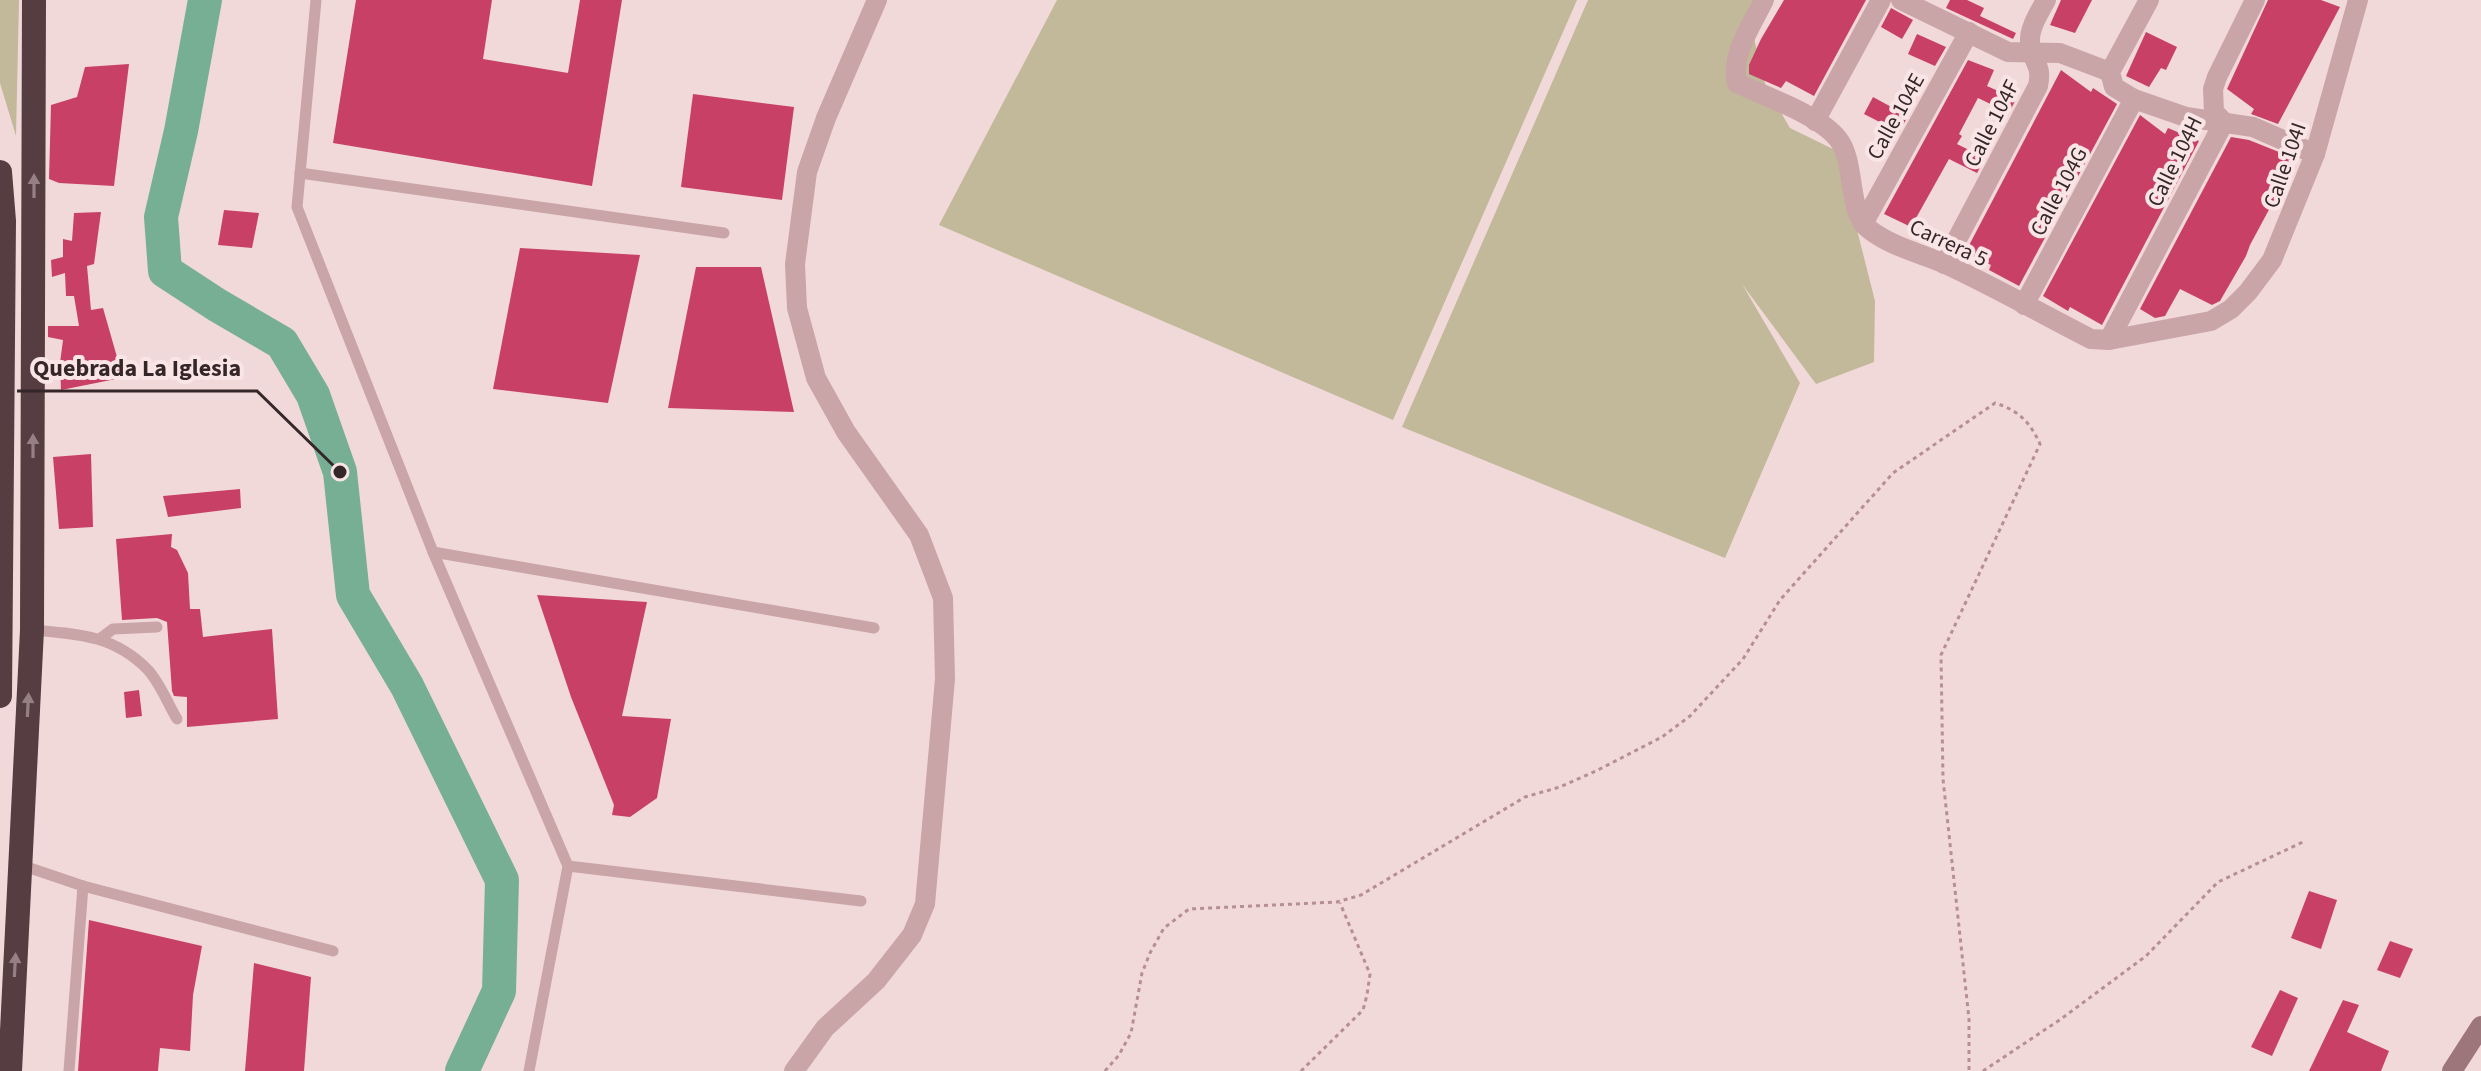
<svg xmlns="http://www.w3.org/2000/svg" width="2481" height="1071" viewBox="0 0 2481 1071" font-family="'Source Sans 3',sans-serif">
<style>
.green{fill:#c1b999}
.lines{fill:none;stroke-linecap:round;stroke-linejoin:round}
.river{stroke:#77af94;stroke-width:34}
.building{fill:#c84066}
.path{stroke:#b68f92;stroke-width:3;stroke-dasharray:4 4;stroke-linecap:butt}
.lane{stroke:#caa5a7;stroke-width:11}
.street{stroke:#caa5a7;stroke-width:20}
.secondary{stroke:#9d767c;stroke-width:20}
.highway{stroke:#563d42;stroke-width:24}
.oneway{fill:#978083}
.labels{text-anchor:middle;stroke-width:8;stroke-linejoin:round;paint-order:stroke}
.street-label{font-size:22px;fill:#352629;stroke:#f9e5e5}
.leader{fill:none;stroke:#352629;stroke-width:3}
.callout-dot{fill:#352629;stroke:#f9e5e5;stroke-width:3}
.callout-label{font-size:24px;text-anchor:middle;font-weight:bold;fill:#352629;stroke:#f9e5e5;stroke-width:8;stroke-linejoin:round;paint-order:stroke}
</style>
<rect width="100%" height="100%" fill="#f2d9d9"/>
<g class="green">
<path d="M0 0H19L16 136 0 83Z"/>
<path d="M1057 0H1577L1393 420 939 225Z"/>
<path d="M1588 0H1761L1752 30 1766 87 1790 128 1837 151 1875 301 1874 362 1816 384 1742 284 1800 383 1725 558 1402 427Z"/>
</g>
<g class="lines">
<path class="river" d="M205 0 181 131 161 217 165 271 217 305 282 343 313 395 340 472 353 595 407 686 502 880 499 991 462 1071"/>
</g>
<g class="building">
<path d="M356 0H492L483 59 568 73 580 0H622L592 186 333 143Z"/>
<path d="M1784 0H1866L1814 96 1786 81 1781 88 1749 74V65L1761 39Z"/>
<path d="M1950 0H1967L1984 8 1980 16 2016 33 2013 39 1946 8Z"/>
<path d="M2061 0H2092L2075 33 2050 25Z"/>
<path d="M2268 0H2321L2340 7 2278 124 2251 114 2254 109 2227 89Z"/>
<path d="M1891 8 1913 20 1902 39 1881 27Z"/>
<path d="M2146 32 2177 47 2166 70 2161 68 2149 87 2126 76Z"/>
<path d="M1917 34 1946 47 1935 66 1908 54Z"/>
<path d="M1968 60 1994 70 1987 86 2016 99 2009 113 1978 98 1959 134 1962 136 1957 144 1985 158 1977 173 1949 159 1911 227 1909 226 1884 214Z"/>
<path d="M129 64 114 186 59 183 49 179 51 105 77 97 85 67Z"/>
<path d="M2061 70 2091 92 2093 88 2117 104 2019 286 1989 270 1991 265 1965 253Z"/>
<path d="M693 94 794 107 782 200 681 187Z"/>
<path d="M1873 97 1908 116 1899 132 1864 114Z"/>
<path d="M2140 115 2165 134 2168 128 2199 141 2102 325 2070 307 2068 311 2043 296Z"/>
<path d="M2231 137 2249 140 2279 152 2294 161V163L2250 245 2246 256 2220 301 2212 305 2180 289 2165 316 2155 318 2140 309Z"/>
<path d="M224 210 259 213 252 248 218 245Z"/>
<path d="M101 212 94 264 87 266 91 310 103 308 117 357 126 377 61 390 60 363 63 340 48 337V326H79L74 296H66L65 273 52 277 51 260 63 257V239L72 241 74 213Z"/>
<path d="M520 248 640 255 608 403 493 389Z"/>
<path d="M696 267H761L794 412 668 408Z"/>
<path d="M91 454 93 527 59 529 53 457Z"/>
<path d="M240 489 241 508 168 517 163 496Z"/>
<path d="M172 534 171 547 177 550 188 573 190 609H200L203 637 272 629 278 719 187 727V697L174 696 172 691 167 622 157 618 122 620 116 539Z"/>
<path d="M537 595 647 602 622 716 671 719 657 798 630 817 612 815 614 805 571 697Z"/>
<path d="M139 690 142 716 126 718 124 692Z"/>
<path d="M2309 891 2337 900 2321 949 2291 938Z"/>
<path d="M89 920 202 946 193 995 190 1051 160 1048 158 1071H78Z"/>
<path d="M2390 941 2413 949 2400 978 2377 970Z"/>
<path d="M254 963 311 977 304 1071H245Z"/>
<path d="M2280 990 2298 998 2272 1056 2251 1047Z"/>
<path d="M2343 1000 2359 1005 2347 1032 2389 1051 2381 1071H2309Z"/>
</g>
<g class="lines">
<g class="path">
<path d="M1105 1071 1119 1055 1131 1033 1142 973 1150 953 1164 928 1189 909 1337 902 1361 895 1525 797 1560 787 1598 770 1662 737 1690 716 1743 659 1780 600 1893 473 1995 403C2018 410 2030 422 2040 444L1941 655 1943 779 1969 1019V1071"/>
<path d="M1301 1071 1363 1010 1367 995 1370 974 1340 903"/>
<path d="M1983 1071 2061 1019 2146 956 2218 882 2305 841"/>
</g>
<g class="lane">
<path d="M316 0 297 207 433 552 568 866 529 1071"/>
<path d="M300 173 724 233"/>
<path d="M433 552 874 628"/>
<path d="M32 630C78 634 114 635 148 670 160 683 168 704 177 719"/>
<path d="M101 638 113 629 157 627"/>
<path d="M21 865 83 886 333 951"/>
<path d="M568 866 861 901"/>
<path d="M69 1071 83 886"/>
</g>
<g class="street">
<path d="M1764 0C1752 25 1730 55 1737 83 1764 96 1820 115 1838 139 1857 163 1846 213 1870 230 1891 246 1919 253 1943 263 1993 286 2042 314 2091 339L2109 340 2211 321 2231 309 2248 292 2272 260 2315 154 2358 0"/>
<path d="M1901 0 2008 52 2060 53 2110 72"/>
<path d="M2149 0 2110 72 2114 87 2134 99 2186 117 2253 127 2315 154"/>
<path d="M1815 121 1881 0"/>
<path d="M1863 224 1969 32"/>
<path d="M1944 264 2038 86C2043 63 2031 62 2030 42 2029 28 2039 13 2046 0"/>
<path d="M2024 305 2134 99"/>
<path d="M2109 340 2224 122 2214 112 2213 89 2217 77 2255 0"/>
<path d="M794 1071 825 1028 876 981 912 935 925 904 945 679 943 598 919 535 846 432 816 378 797 308 795 264 807 172 826 118 877 0"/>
</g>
<path class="secondary" d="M2452 1071 2481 1026"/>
<g class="highway">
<path d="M0 172 4 221 0 696"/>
<path d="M10 1071 32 630 34 0"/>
</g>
</g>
<defs><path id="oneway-solid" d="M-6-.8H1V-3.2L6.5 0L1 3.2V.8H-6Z" transform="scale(2)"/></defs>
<g class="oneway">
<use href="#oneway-solid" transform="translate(34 186) rotate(-90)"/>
<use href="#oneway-solid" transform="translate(33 446) rotate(-90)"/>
<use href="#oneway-solid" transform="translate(28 705) rotate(-87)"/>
<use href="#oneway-solid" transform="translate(15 965) rotate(-87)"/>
</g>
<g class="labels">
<g class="street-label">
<text transform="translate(1895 116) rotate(-61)" y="8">Calle 104E</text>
<text transform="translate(1991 123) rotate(-63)" y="8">Calle 104F</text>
<text transform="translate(2174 161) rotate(-64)" y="8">Calle 104H</text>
<text transform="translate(2284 165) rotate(-71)" y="8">Calle 104I</text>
<text transform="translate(2058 191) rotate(-62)" y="8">Calle 104G</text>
<text transform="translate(1949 242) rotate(25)" y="8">Carrera 5</text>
</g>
</g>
<path class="leader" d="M340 472L257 391H17"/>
<circle class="callout-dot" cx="340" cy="472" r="8"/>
<g class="callout-label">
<text x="137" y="376">Quebrada La Iglesia</text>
</g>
</svg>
